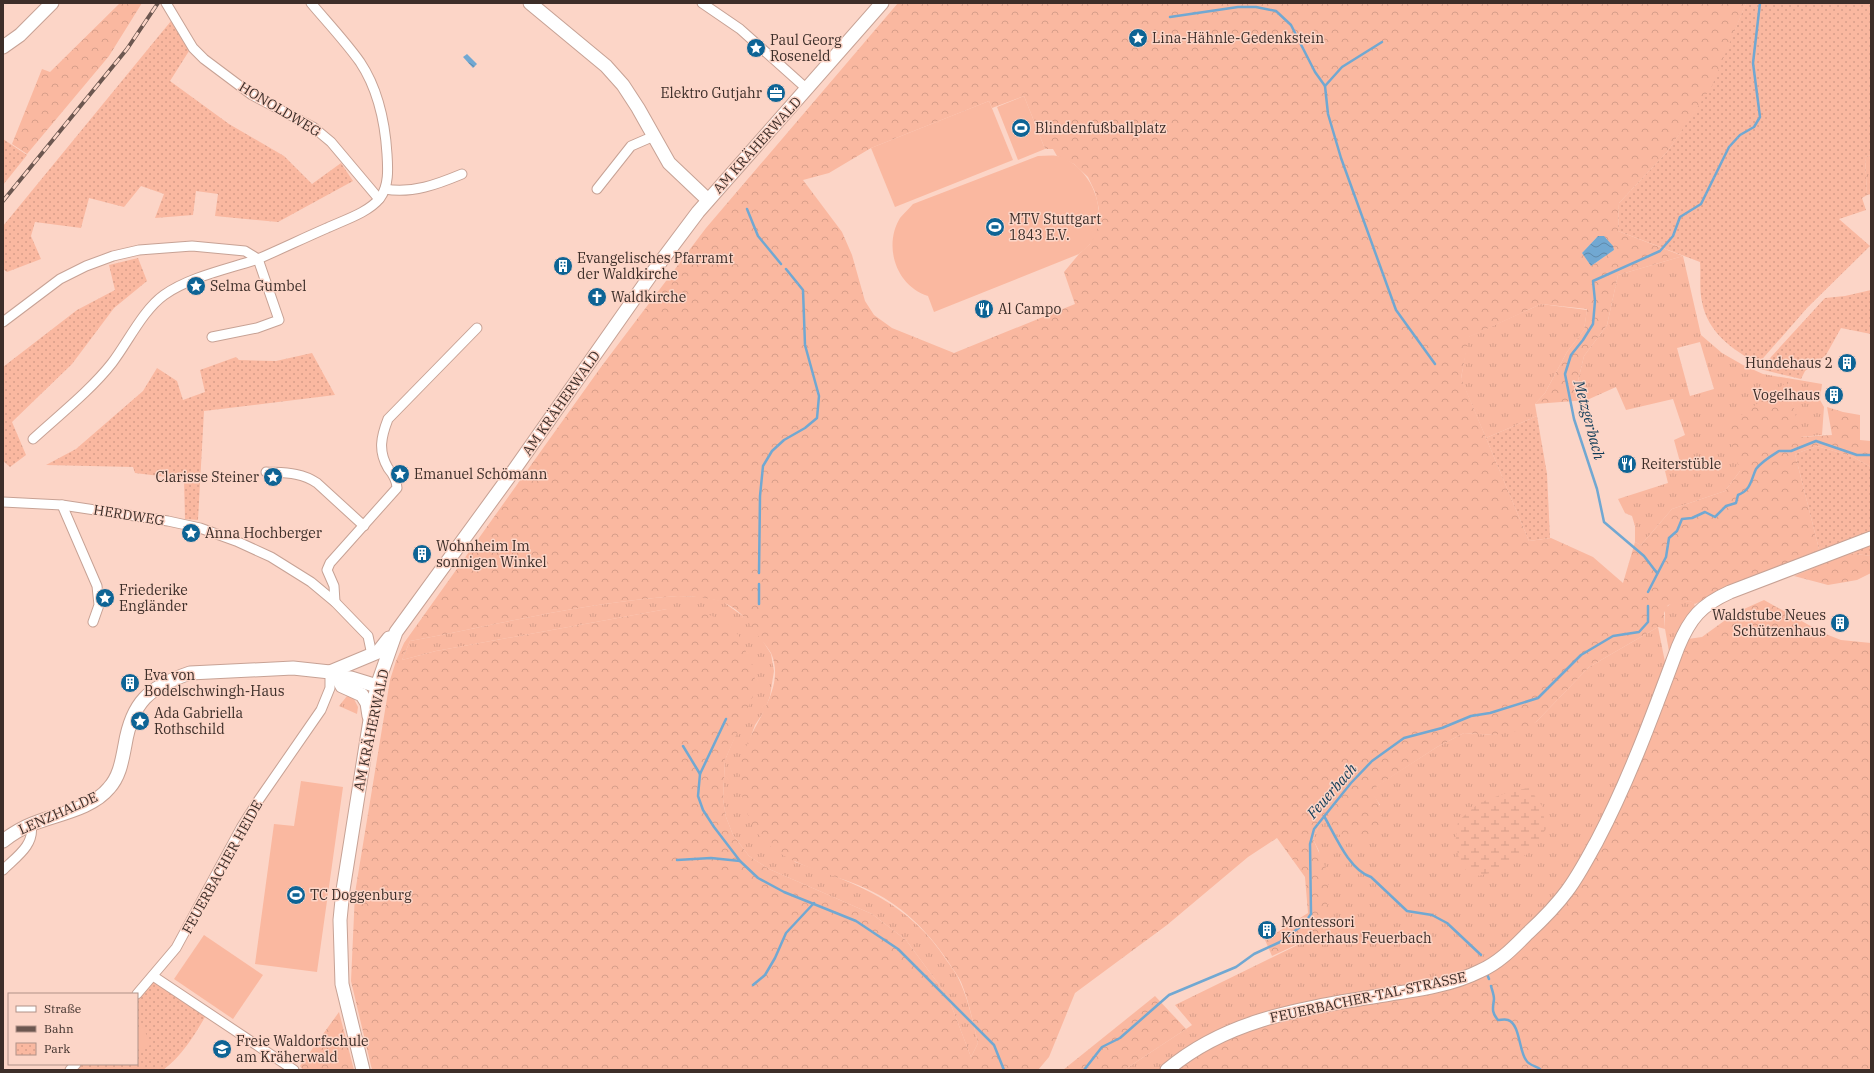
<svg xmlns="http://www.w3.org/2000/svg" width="1874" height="1073" viewBox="0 0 1874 1073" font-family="'IBM Plex Serif',serif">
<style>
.grass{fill:url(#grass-tufts);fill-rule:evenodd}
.forest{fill:url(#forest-crowns);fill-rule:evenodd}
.wetland{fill:url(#wetland-marsh)}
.park{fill:url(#park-dots)}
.pitch{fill:#fab8a0}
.water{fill:url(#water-waves)}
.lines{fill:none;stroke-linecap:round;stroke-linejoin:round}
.stream{stroke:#71a8d2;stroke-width:2.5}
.street-casing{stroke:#c7a295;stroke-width:11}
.secondary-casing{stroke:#c7a295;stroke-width:15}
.street{stroke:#fff;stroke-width:9}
.secondary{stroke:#fff;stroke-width:13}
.rail-casing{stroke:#6c5750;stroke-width:4}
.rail{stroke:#fcd5c7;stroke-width:2.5;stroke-dasharray:8;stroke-linecap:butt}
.labels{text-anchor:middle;stroke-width:3;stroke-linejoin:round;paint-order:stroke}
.poi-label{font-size:14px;fill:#3d2e29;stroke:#fcd5c7;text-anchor:start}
.street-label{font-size:14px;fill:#3d2e29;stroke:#fcd5c7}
.water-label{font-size:15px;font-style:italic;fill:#0f3b57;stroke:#fcd5c7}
</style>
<defs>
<pattern id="grass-tufts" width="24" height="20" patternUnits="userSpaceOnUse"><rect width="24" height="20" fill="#fab8a0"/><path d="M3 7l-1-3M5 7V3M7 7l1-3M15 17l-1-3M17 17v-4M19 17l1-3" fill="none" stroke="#d79e8a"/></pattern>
<pattern id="forest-crowns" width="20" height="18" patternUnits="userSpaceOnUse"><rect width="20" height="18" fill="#fab8a0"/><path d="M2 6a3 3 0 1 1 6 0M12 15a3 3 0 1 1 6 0" fill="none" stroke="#d79e8a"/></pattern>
<pattern id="wetland-marsh" width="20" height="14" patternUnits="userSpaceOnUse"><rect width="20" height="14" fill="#fab8a0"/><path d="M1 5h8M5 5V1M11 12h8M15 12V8" fill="none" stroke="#d79e8a"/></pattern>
<pattern id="park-dots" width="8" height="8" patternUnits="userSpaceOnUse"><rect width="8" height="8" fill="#fab8a0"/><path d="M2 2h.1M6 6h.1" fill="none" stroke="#d79e8a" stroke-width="1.8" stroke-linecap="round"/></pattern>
<pattern id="water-waves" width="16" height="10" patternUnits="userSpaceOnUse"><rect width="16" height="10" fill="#71a8d2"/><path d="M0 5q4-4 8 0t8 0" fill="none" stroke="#5e89aa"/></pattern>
</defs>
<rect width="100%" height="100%" fill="#fcd5c7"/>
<g class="grass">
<path d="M1871 155V194L1867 195 1865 157Z"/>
<path d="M1683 256 1701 335 1722 353 1743 365 1763 374 1822 384 1820 400 1824 407 1822 435 1800 437 1788 385 1790 380 1740 471 1725 491 1672 509 1641 545 1635 542V526L1632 516 1625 513 1618 499 1668 483 1665 471 1680 462 1674 440 1685 435 1673 399 1626 410 1616 387 1587 400 1578 381 1584 356 1607 325 1618 275ZM1700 342 1714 389 1690 396 1677 348Z"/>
<path d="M1541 304 1587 310 1584 330 1567 352 1545 393 1535 404 1537 416 1486 438 1461 379 1468 337Z"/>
<path d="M678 596 703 597 722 601 751 622 771 654 774 671 770 696 765 710 755 725 741 764 795 862C857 883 911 904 947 961 952 968 957 974 960 982 969 1001 973 1023 978 1043L971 1057 948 997 906 940 872 914 769 869 749 856 733 835 726 817 723 799 725 760 738 729 667 609 436 651 402 660 410 641C499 624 588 602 678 596Z"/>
<path d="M1690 601 1694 603 1695 607 1670 657 1665 629V608L1672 603Z"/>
<path d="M1658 627 1666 667 1626 770 1595 835 1563 890 1530 926 1490 960 1469 972 1242 1022 1206 1036 1193 1043 1162 1070H1124L1192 1025 1175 1005 1324 932 1319 851 1313 839 1322 819 1380 805 1370 790 1437 747 1464 733 1494 735 1536 722 1589 667Z"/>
<path d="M347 696 353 697 358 707 357 714 339 706Z"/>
</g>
<g class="forest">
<path d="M120 3H142L109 56 27 154 12 144 42 69 50 72Z"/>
<path d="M898 3H1746L1713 86 1667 152 1619 203 1618 231 1683 256 1618 275 1607 325 1584 356 1578 381 1587 400 1535 404 1545 393 1567 352 1584 330 1587 309 1541 304 1469 337 1461 378 1529 541 1551 538 1593 557 1623 583 1635 542 1641 545 1672 509 1725 491 1740 471 1726 426 1790 380 1788 385 1801 437 1832 435 1827 407 1843 412 1860 415V440L1871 441V467L1851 456 1817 446 1795 454 1820 553 1735 584 1695 604 1690 601 1668 605 1664 613 1665 629 1658 627 1589 667 1536 722 1522 730 1494 735 1464 733 1437 747 1371 790C1385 812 1388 821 1368 840L1336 834 1322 819 1313 839 1328 873V893L1324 932 1272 956 1265 940 1308 913 1305 877 1277 838 1248 857 1167 925 1075 993 1049 1057 1038 1070H372L351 981 355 893 390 680 396 661 404 643 601 367 706 228ZM1024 96 1045 149H1053L1057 156 1074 164 1088 177 1095 192 1099 209 1090 244 1079 254 1064 272 1075 304 954 353 892 328 874 315 865 301 852 255 842 232 803 180 829 173 871 148 989 101 992 108ZM1598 236 1614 250 1591 266 1582 253ZM678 596C714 597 736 600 756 633 761 640 767 646 771 653 788 691 747 728 741 763 737 783 743 804 751 822 769 863 827 871 865 888 901 904 928 931 949 963 953 969 958 976 961 982 969 1001 973 1023 978 1043L971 1057 948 997 906 940 872 914 769 869 749 856 733 835 726 817 723 799 725 760 754 694 755 672 739 636 727 622 697 610 667 609 436 651 402 660 410 641C499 624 588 602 678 596Z"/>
<path d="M1849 553 1871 556V573L1857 580 1828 585 1794 576Z"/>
<path d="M1764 600 1823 633 1841 640 1871 643V1070H1178L1199 1053 1243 1032 1314 1012 1473 981 1569 892 1688 639 1702 637 1735 613Z"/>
<path d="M1155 996 1186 1029 1124 1070H1063Z"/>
<path d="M339 1012 354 1070H303L300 1066Z"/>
</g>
<path class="wetland" d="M1529 788 1542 806 1546 829 1529 853 1500 871 1477 876 1463 868 1455 845 1458 821 1479 803 1511 791Z"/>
<g class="park">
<path d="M1746 3H1871V155L1865 157 1867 195 1862 198 1866 210 1839 219 1870 246 1807 308 1758 364C1732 349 1708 333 1702 302 1699 289 1701 275 1700 262L1618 231 1619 203 1667 152 1712 86Z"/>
<path d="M171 21 189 51 170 81 229 124 284 156 312 184 341 163 353 181 278 222 215 216 218 194 196 191 193 215 155 218 164 194 141 186 124 207 89 198 81 228 35 222 31 236 41 259 7 272 3 269V226Z"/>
<path d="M3 139 27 155 3 185Z"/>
<path d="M138 258 147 281 114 308 72 364 12 422 26 455 10 467 3 461V367L77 310 115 290 109 265Z"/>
<path d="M1871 290V334L1841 328 1826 355 1805 371 1801 379 1760 369 1825 298 1845 296Z"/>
<path d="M312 353 335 395 204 411 198 520 185 519 184 479 135 473 133 467 46 465 76 449 143 391 157 368 177 381 183 400 205 392 200 370 236 357 239 360 276 361Z"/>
<path d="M1537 416 1547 474 1550 538 1529 541 1486 438Z"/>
<path d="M1817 446 1851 456 1871 467V533L1820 553 1795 454Z"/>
<path d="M1871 543V556L1849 553Z"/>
<path d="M153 978 205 1017C194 1036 181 1057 163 1070H74L79 1064H137V997Z"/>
</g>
<g class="pitch">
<path d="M1024 96 1045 149 1018 160 997 107Z"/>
<path d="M989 101 1013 160 895 207 871 148Z"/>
<path d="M1038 156C1044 156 1051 155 1057 156 1091 164 1112 215 1090 244 1087 248 1082 251 1079 254L934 312 928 296C896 286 883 246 900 218 904 213 909 209 913 204Z"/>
<path d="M301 781 343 787 317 972 255 964 274 824 294 826Z"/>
<path d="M204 935 263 975 233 1019 174 979Z"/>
<path d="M143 1027 151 1045 137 1050V1029Z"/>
</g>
<g class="water">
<path d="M467 54 477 64 473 68 463 57Z"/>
<path d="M1598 236H1604L1613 246 1614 250 1591 266 1582 253Z"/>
</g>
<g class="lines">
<g class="stream">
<path d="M1170 17 1238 7H1256L1276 11 1291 25 1315 72 1325 86 1328 114 1341 158 1396 310 1435 364"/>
<path d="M1325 86 1342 67 1382 42"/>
<path d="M747 209 758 236 781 264"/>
<path d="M759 573 760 496 763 466 772 451 784 440 805 428 817 418 819 396 805 345 803 290 786 269"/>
<path d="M1657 573 1644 556 1604 522 1597 489 1574 419 1565 374 1571 355 1583 340 1593 324 1595 301 1593 281 1660 251 1673 236 1680 217 1701 204 1729 147 1740 135 1754 127 1760 117 1753 63 1760 3"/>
<path d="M759 584V604"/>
<path d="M1648 592 1666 557 1669 538 1677 531 1682 519 1692 518 1705 512 1715 517 1726 506 1736 503 1738 495C1751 490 1751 480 1756 469 1761 462 1771 456 1779 451H1791L1816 441 1857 455H1871"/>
<path d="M726 719 700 774 698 796 703 810 714 827 740 861 758 878 784 892 856 921 898 949 994 1045 1004 1070"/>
<path d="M683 746 700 774"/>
<path d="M1324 816C1335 835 1349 870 1371 877L1407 911 1432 915 1447 923 1481 955"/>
<path d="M677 860 711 858 740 861"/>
<path d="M1487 974 1489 979"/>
<path d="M753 985 765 975 775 958 786 933 814 903"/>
<path d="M1491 986C1492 990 1494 995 1494 999 1493 1008 1491 1012 1498 1020 1501 1020 1505 1019 1508 1020 1520 1024 1519 1051 1526 1060 1530 1067 1537 1065 1541 1070"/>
<path d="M1084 1070 1102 1047 1120 1038 1169 995 1236 967 1254 954 1280 942 1304 924 1311 914 1310 844 1314 829 1351 783 1372 761 1404 738 1442 728 1471 716 1490 713 1538 698 1581 655 1613 636 1639 632 1648 622V606"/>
</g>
<defs>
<g id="street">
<path d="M166 3 193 48 204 59 252 95 313 127 331 142 379 199"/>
<path d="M702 3 740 29 807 89"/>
<path d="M385 189C412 194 438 184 462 174"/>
<path d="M597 189 631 146 654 136"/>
<path d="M3 322 60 279 86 266 113 256 139 250 192 246 245 251 258 259C281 249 304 238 327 228 344 220 368 213 380 198 389 186 388 169 387 154 385 122 378 89 360 62 345 41 327 22 311 3"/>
<path d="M33 439C58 416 91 390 112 363 128 342 143 310 164 295 189 277 228 269 258 259L279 320 257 328 212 337"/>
<path d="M266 472C285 473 301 472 317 483L364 526"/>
<path d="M3 502 62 505 168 521 200 528 236 541 271 557 311 582 335 602 368 636 372 655"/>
<path d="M62 505 97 586 99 605 93 622"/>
<path d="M335 602 334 586 327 570 330 563 397 488C397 480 393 474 388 468 378 451 381 437 388 419L477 328"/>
<path d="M3 870C16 857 35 845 31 825"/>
<path d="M153 976 294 1070"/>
<path d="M137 994 176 948 241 828 258 801 321 710 330 688V672"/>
<path d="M70 1070 76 1064"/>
</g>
<g id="secondary">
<path d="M530 3 606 66 623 85 638 108 669 163 708 200"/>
<path d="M3 47 20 35 52 3"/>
<path d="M330 672 378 652 389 638"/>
<path d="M337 677 351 678 377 686"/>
<path d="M3 841C12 834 22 828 32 824 57 814 92 809 109 788 120 776 122 760 125 745 132 702 149 687 190 673L293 668 330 672 337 677 342 686 362 695 367 703 369 716"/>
<path d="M363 1070 342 984 340 920 343 890 370 720 377 686 396 632 514 470 653 272 698 212 882 3"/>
<path d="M1167 1070C1224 1022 1293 1010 1365 998 1401 992 1447 988 1480 971 1499 963 1514 947 1528 933 1542 920 1556 906 1567 891 1579 875 1588 857 1597 841 1630 778 1653 714 1678 647 1690 618 1701 605 1730 592L1871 538"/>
</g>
</defs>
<use href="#street" class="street-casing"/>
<use href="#secondary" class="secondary-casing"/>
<use href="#street" class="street"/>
<use href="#secondary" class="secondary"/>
<defs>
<path id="rail" d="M3 201 127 49 158 3"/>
</defs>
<use href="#rail" class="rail-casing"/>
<use href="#rail" class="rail"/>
</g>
<defs>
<symbol id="sight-disc" viewBox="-11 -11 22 22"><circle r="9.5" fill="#0e6495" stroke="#fcd5c7"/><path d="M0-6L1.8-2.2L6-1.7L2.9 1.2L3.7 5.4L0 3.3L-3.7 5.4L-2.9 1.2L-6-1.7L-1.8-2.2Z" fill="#fff"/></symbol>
<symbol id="office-disc" viewBox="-11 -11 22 22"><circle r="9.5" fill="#0e6495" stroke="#fcd5c7"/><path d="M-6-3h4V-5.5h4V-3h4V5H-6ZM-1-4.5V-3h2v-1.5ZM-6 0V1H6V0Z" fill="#fff"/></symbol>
<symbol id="stadium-disc" viewBox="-11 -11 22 22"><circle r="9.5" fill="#0e6495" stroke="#fcd5c7"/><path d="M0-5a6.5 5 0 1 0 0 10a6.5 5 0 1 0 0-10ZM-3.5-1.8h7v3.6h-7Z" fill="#fff"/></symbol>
<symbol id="building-disc" viewBox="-11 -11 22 22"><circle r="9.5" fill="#0e6495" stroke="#fcd5c7"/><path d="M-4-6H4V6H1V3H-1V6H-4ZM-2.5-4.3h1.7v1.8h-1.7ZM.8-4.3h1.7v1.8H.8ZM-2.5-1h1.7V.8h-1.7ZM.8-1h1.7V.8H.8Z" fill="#fff"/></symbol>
<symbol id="church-disc" viewBox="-11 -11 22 22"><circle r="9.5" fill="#0e6495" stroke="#fcd5c7"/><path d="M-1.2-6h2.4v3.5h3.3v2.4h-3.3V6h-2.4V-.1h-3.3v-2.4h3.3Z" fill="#fff"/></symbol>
<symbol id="restaurant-disc" viewBox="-11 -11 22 22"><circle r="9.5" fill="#0e6495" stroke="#fcd5c7"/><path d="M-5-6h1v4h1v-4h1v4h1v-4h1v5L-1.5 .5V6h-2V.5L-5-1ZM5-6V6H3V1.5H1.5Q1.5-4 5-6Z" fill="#fff"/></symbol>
<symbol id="school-disc" viewBox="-11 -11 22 22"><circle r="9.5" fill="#0e6495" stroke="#fcd5c7"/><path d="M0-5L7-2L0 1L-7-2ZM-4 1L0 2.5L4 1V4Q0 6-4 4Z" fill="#fff"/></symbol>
</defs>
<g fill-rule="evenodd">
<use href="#sight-disc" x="1127" y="27" width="22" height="22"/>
<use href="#sight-disc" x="745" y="37" width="22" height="22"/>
<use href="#office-disc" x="765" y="82" width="22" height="22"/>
<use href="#stadium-disc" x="1010" y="117" width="22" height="22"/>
<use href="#stadium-disc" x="984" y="216" width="22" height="22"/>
<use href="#building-disc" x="552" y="255" width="22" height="22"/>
<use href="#sight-disc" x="185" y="275" width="22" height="22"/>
<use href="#church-disc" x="586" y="286" width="22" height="22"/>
<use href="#restaurant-disc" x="973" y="298" width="22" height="22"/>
<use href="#building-disc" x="1836" y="352" width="22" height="22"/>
<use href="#building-disc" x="1823" y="384" width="22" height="22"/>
<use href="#restaurant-disc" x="1616" y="453" width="22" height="22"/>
<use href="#sight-disc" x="389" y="463" width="22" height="22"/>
<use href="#sight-disc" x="262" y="466" width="22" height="22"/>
<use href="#sight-disc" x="180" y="522" width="22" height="22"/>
<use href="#building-disc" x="411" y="543" width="22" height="22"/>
<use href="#sight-disc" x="94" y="587" width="22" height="22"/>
<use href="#building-disc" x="1829" y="612" width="22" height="22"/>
<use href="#building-disc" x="119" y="672" width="22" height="22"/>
<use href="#sight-disc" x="129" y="710" width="22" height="22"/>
<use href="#stadium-disc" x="285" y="884" width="22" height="22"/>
<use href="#building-disc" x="1256" y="919" width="22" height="22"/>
<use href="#school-disc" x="211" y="1038" width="22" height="22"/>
</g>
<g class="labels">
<g class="poi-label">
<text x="1152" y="43">Lina-Hähnle-Gedenkstein</text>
<text x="770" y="45">Paul Georg<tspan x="770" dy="16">Roseneld</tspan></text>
<text x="762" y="98" text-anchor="end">Elektro Gutjahr</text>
<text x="1035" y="133">Blindenfußballplatz</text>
<text x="1009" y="224">MTV Stuttgart<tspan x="1009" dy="16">1843 E.V.</tspan></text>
<text x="577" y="263">Evangelisches Pfarramt<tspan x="577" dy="16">der Waldkirche</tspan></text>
<text x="210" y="291">Selma Gumbel</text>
<text x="611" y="302">Waldkirche</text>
<text x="998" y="314">Al Campo</text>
<text x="1833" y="368" text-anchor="end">Hundehaus 2</text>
<text x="1820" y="400" text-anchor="end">Vogelhaus</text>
<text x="1641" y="469">Reiterstüble</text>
<text x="414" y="479">Emanuel Schömann</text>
<text x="259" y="482" text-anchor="end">Clarisse Steiner</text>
<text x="205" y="538">Anna Hochberger</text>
<text x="436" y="551">Wohnheim Im<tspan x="436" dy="16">sonnigen Winkel</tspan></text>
<text x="119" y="595">Friederike<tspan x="119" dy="16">Engländer</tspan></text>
<text x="1826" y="620" text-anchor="end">Waldstube Neues<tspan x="1826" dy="16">Schützenhaus</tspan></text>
<text x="144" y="680">Eva von<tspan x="144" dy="16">Bodelschwingh-Haus</tspan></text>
<text x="154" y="718">Ada Gabriella<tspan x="154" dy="16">Rothschild</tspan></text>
<text x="310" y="900">TC Doggenburg</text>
<text x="1281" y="927">Montessori<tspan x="1281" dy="16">Kinderhaus Feuerbach</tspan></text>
<text x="236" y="1046">Freie Waldorfschule<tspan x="236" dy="16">am Kräherwald</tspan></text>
</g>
<g class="street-label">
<text transform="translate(280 109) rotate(31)" y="5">HONOLDWEG</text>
<text transform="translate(757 145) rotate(-48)" y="5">AM KRÄHERWALD</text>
<text transform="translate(561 403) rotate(-55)" y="5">AM KRÄHERWALD</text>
<text transform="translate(129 515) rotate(9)" y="5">HERDWEG</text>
<text transform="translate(371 730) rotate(-78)" y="5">AM KRÄHERWALD</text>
<text transform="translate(58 813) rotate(-24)" y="5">LENZHALDE</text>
<text transform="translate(222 867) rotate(-61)" y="5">FEUERBACHER HEIDE</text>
<text transform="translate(1368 997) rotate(-12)" y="5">FEUERBACHER-TAL-STRASSE</text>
</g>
<g class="water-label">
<text transform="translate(1589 420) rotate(75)" y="5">Metzgerbach</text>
<text transform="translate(1332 791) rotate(-49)" y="5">Feuerbach</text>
</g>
</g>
<rect width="1874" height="1073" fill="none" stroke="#3d2e29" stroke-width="8"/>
<rect x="8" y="993" width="130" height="72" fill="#fcd5c7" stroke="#b09288"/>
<rect x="16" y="1006" width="20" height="6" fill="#ffffff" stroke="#b09288"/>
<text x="44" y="1013" font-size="12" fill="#3d2e29">Straße</text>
<rect x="16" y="1026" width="20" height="6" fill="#6c5750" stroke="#b09288"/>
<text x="44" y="1033" font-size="12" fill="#3d2e29">Bahn</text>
<rect x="16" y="1043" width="20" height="12" fill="url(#park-dots)" stroke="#b09288"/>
<text x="44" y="1053" font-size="12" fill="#3d2e29">Park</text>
</svg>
